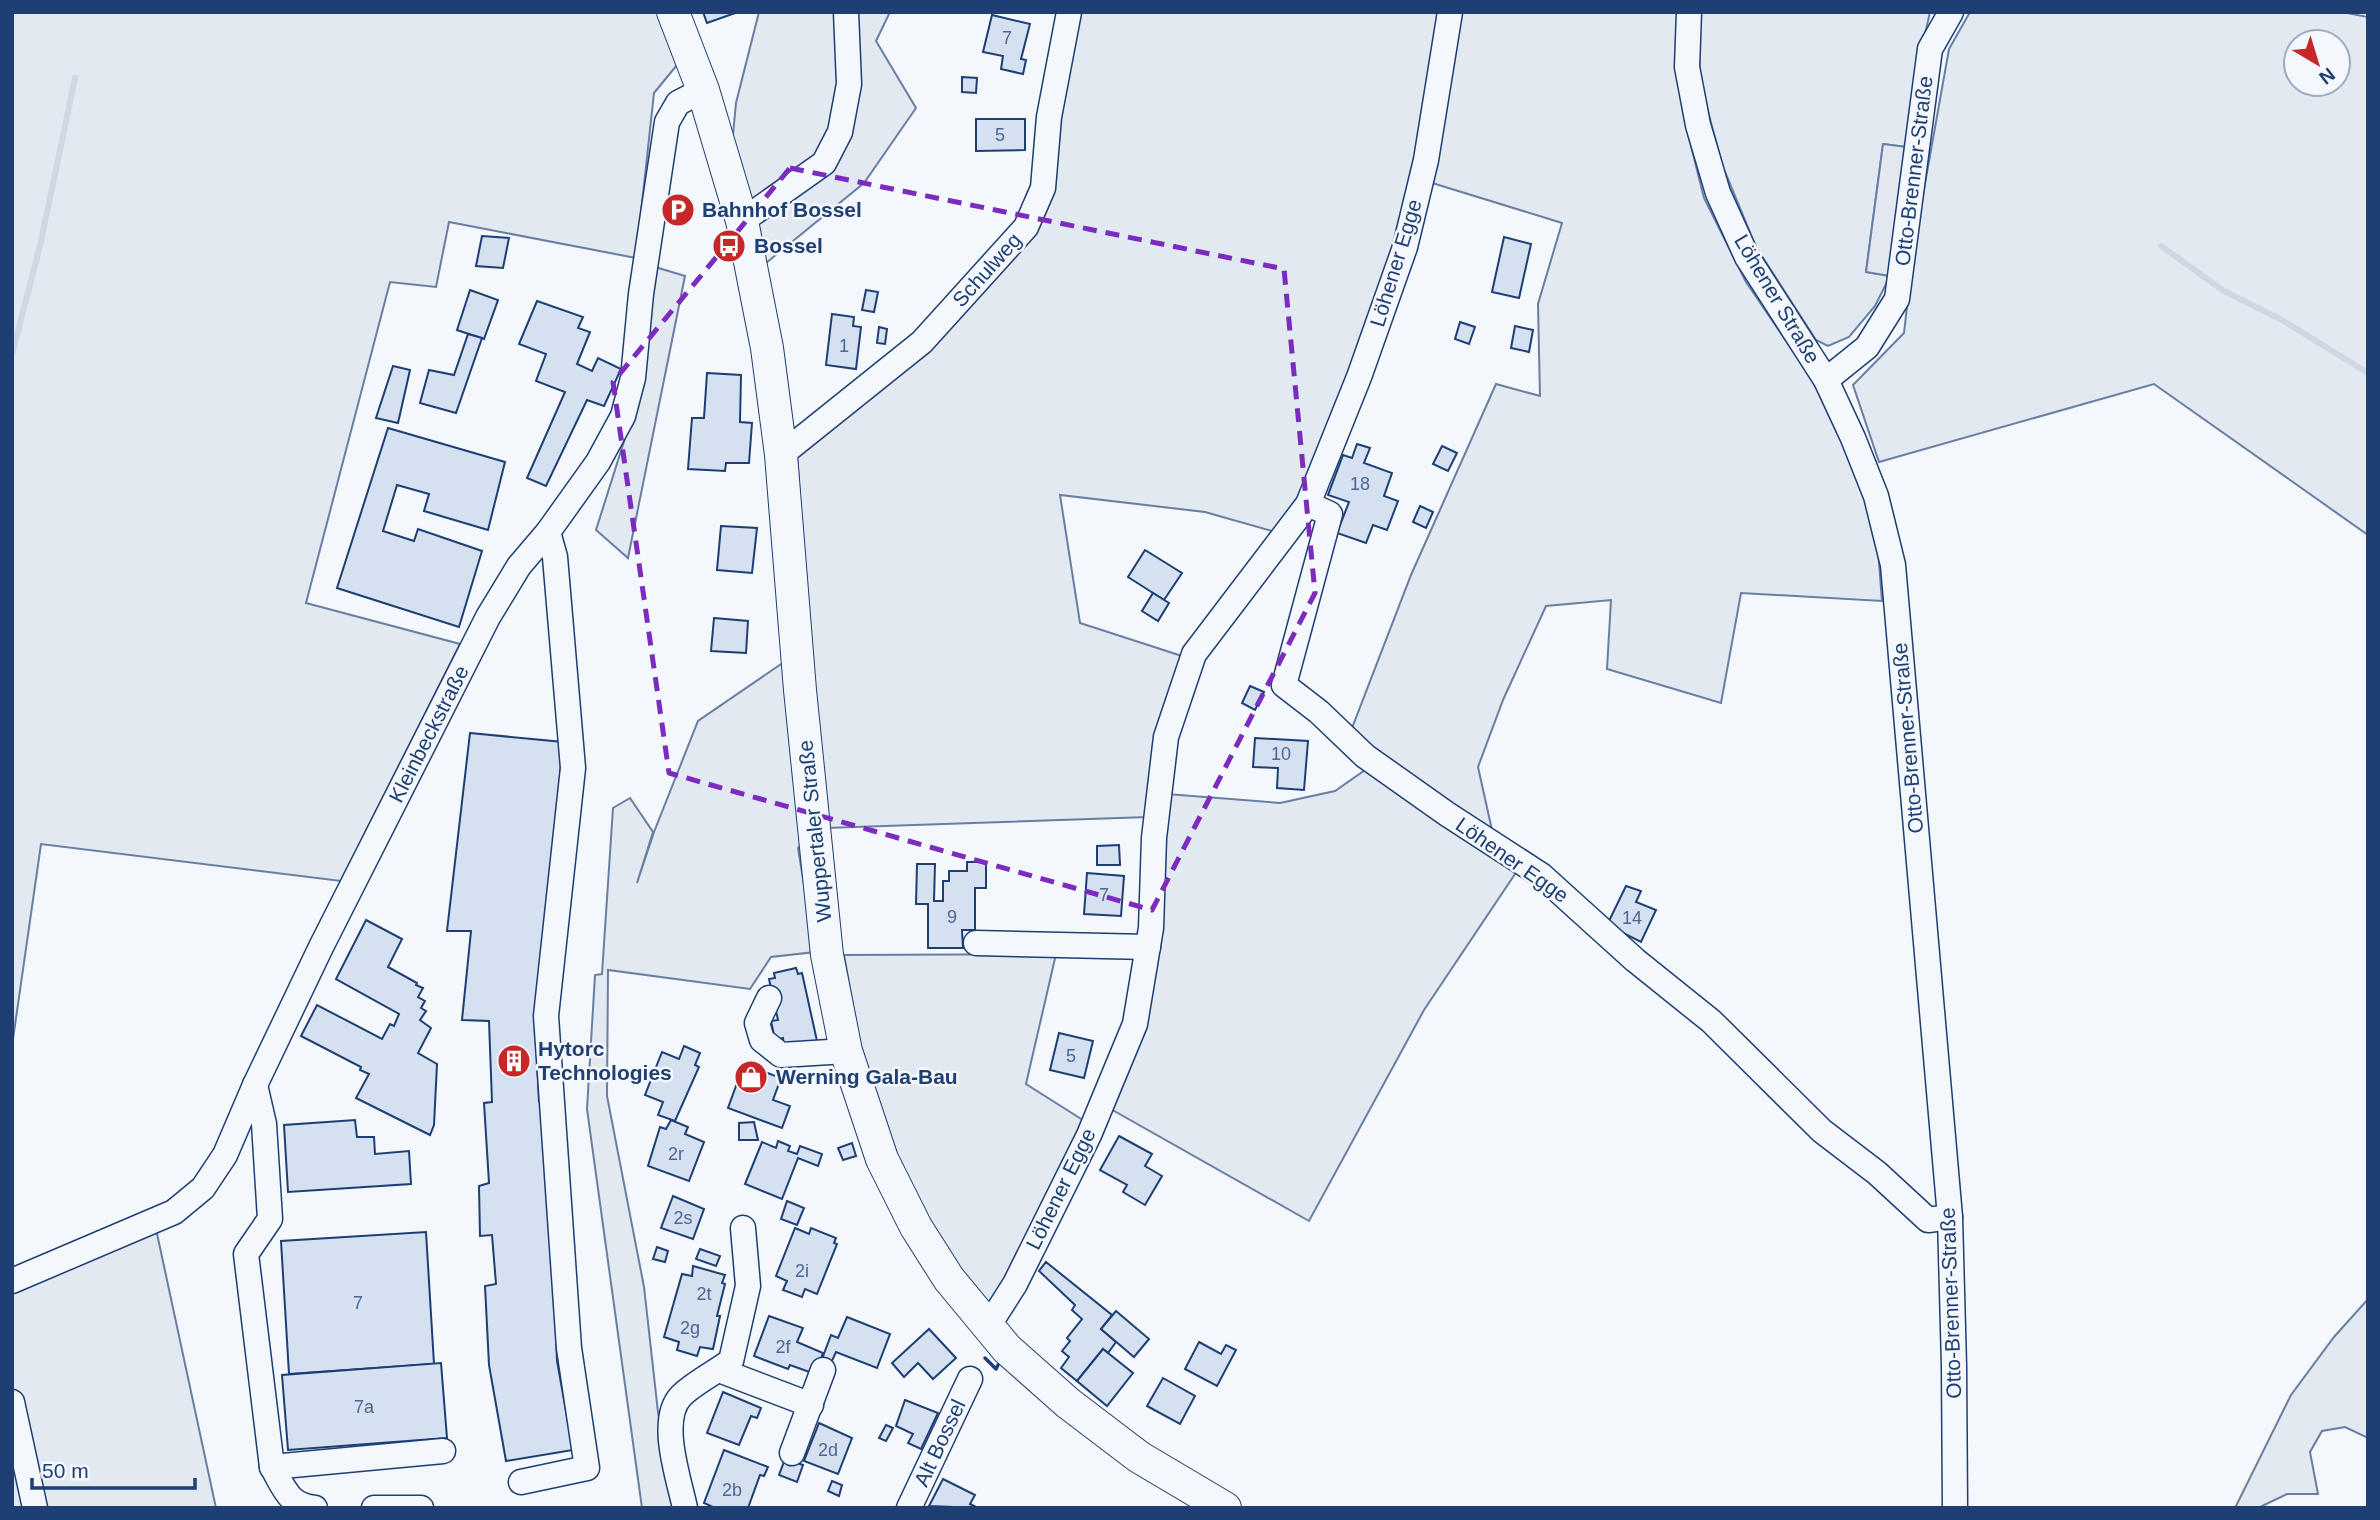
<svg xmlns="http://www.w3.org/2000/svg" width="2380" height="1520" viewBox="0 0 2380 1520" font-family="Helvetica,sans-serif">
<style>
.green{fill:#e3e9f0;stroke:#687fa3;stroke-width:2;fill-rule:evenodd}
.parking{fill:#e3e8f0;stroke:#687fa3;stroke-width:2}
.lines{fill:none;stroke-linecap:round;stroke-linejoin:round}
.stream{stroke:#cfd7e4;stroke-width:6}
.building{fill:#d5e0f0;stroke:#1d3f73;stroke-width:2}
.minor-casing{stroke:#1d3f73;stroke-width:27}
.major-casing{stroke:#1d3f73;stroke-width:34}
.minor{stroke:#f4f7fb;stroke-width:24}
.major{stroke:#f4f7fb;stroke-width:32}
.wall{stroke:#1d3f73;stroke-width:3.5}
.marked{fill:none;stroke:#7b2cbf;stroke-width:5;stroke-dasharray:14 9;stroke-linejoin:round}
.labels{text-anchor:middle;stroke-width:5;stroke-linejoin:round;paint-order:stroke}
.number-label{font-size:18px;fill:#4b6792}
.street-label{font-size:21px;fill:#1d3f73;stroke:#f4f7fb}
.poi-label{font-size:21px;font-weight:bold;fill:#1d3f73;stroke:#f4f7fb;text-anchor:start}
</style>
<rect width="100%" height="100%" fill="#f4f7fb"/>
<g class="green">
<path d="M12 12H658L677 65 654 93 636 258 449 222 436 287 390 282 306 603 460 644 341 881 41 844 12 1046Z"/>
<path d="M759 12H890L876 41 916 108 864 183 766 263 732 145 736 103Z"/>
<path d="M1073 12H1444L1416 185 1306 498 1279 533 1205 512 1060 495 1080 623 1185 657 1148 817 826 828 807 615 797 451 1032 229Z"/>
<path d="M1457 12H1678V50L1686 126 1704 198 1746 282 1810 376 1835 421 1857 469 1878 550 1882 601 1741 593 1721 703 1607 669 1611 600 1546 606 1503 700 1478 767 1494 839 1349 736 1411 575 1496 384 1540 396 1538 304 1562 223 1429 182Z"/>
<path d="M1698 12H1930L1921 52 1907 147 1883 144 1866 272 1890 276 1875 306 1849 337 1828 346 1816 340 1756 247 1723 167 1700 82Z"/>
<path d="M1970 12H2342L2368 17V535L2154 384 1879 462 1853 385 1904 333 1914 245 1949 49ZM2296 42H2338V84H2296Z"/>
<path d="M652 266 685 276 628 558 596 530 632 416Z"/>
<path d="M787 660 805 839 798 848 815 952 771 957 750 989 608 970 607 1096 644 1287 658 1412 676 1508H642L587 1109 595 975 602 974 613 808 630 798 653 832 637 883 654 832 698 721Z"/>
<path d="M1368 768 1519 868 1424 1010 1309 1221 1109 1108 1167 794 1280 803 1335 791Z"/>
<path d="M1056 954 1026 1084 1086 1122 998 1302 986 1305 954 1263 920 1202 892 1144 860 1044 844 955Z"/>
<path d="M156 1229 216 1508H12V1289Z"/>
<path d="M2368 1299V1438L2345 1427 2322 1431 2310 1452 2318 1494H2287L2258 1508H2235L2291 1395 2334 1337Z"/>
</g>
<path class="parking" d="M1883 144 1907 147 1890 276 1866 272Z"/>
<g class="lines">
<g class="stream">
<path d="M2161 246 2224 291 2282 320 2368 373"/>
<path d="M12 354 40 246 75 78"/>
</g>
</g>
<g class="building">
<path d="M703 12H738L707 23Z"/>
<path d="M992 15 1030 24 1021 59 1026 60 1023 74 1001 69 1003 56 983 52Z"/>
<path d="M962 77 977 78 976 93 962 92Z"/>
<path d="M976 119H1025V150L976 151Z"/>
<path d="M482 236 509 238 503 268 476 266Z"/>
<path d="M1504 237 1531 244 1519 298 1492 292Z"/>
<path d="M470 290 498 300 484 339 457 330Z"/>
<path d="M866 290 878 292 874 312 862 310Z"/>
<path d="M537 301 583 317 578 328 590 332 577 364 592 371 598 358 621 369 604 406 587 400 546 486 527 478 565 392 536 381 546 354 519 344Z"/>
<path d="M832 314 854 317 853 326 861 327 856 369 826 365Z"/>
<path d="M1460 322 1475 327 1469 344 1455 339Z"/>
<path d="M1515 326 1533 330 1529 352 1511 348Z"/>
<path d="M879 327 887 329 885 344 877 343Z"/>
<path d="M468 334 482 338 456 413 420 403 429 370 454 375Z"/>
<path d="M393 366 410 370 398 423 376 418Z"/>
<path d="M707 373 741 375 740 422 752 423 749 463H726L725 471 688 469 692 418H704Z"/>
<path d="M388 428 505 462 488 530 424 511 429 494 397 485 383 531 414 541 418 529 482 551 459 627 337 588Z"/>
<path d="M1357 444 1370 448 1364 463 1392 473 1384 496 1398 501 1387 530 1373 525 1366 543 1337 533 1349 502 1328 495 1343 455 1352 458Z"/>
<path d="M1442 446 1457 453 1448 471 1433 464Z"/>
<path d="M1420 506 1433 512 1426 528 1413 522Z"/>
<path d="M721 526 757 528 752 573 717 570Z"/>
<path d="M1145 550 1182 573 1164 600 1128 577Z"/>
<path d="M1153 593 1169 603 1158 621 1142 611Z"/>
<path d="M714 618 748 621 746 653 711 651Z"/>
<path d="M1250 686 1264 692 1255 710 1242 703Z"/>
<path d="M470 733 563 742 546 938 535 1017 539 1101 547 1100 557 1361 573 1450 506 1461 489 1365 485 1286 496 1284 492 1235 480 1236 479 1186 489 1183 484 1103 492 1102 489 1021 462 1020 471 931H447Z"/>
<path d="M1255 738 1308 741 1304 790 1277 788 1278 768 1253 767Z"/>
<path d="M1119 845 1120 865H1097V846Z"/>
<path d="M967 862H986V888H975V930H962L963 948H928V904H916L917 864H935L934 901H943V881H949V871H967Z"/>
<path d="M1087 873 1124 876 1121 916 1084 914Z"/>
<path d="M1626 886 1641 891 1636 902 1656 910 1641 942 1607 925Z"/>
<path d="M366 920 402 939 388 967 417 983 416 985 423 988 418 997 425 1001 421 1008 426 1011 420 1020 431 1028 418 1053 437 1064 434 1125 430 1135 356 1098 369 1074 360 1070 361 1067 301 1036 317 1005 382 1039 390 1024 394 1026 399 1014 336 979Z"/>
<path d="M796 968 798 974 802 973 817 1041 784 1048 783 1038 775 1040 771 1021 778 1020 769 979 775 978 774 973Z"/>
<path d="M1059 1033 1093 1041 1084 1078 1050 1070Z"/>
<path d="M684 1046 700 1053 695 1065 699 1067 675 1121 658 1115 663 1102 645 1095 662 1052 679 1059Z"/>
<path d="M744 1064 781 1078 773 1100 790 1106 782 1128 728 1108Z"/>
<path d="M355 1120 357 1137H374L375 1154 409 1151 411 1184 288 1192 284 1125Z"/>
<path d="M671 1120 688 1127 685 1134 704 1142 689 1181 648 1166 660 1127 666 1129Z"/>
<path d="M754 1122 758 1140H739V1123Z"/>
<path d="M1119 1136 1152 1154 1145 1166 1162 1176 1145 1205 1123 1192 1127 1185 1100 1170Z"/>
<path d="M778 1141 790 1146 788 1151 797 1154 800 1146 822 1154 818 1166 798 1158 782 1199 745 1184 762 1142 776 1148Z"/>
<path d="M852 1143 856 1156 843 1160 838 1148Z"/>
<path d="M673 1196 704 1209 693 1239 661 1228Z"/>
<path d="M787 1201 804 1208 797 1225 781 1219Z"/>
<path d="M795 1228 809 1234 811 1228 836 1238 834 1243 837 1244 817 1294 805 1289 802 1297 783 1290 787 1281 776 1276Z"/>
<path d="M426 1232 434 1364 289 1374 281 1241Z"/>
<path d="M657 1247 668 1251 665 1262 653 1259Z"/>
<path d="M700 1249 720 1256 716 1266 696 1259Z"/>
<path d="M1046 1262 1112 1315 1101 1329 1116 1342 1108 1353 1103 1349 1077 1381 1061 1368 1069 1357 1062 1351 1070 1341 1067 1338 1082 1319 1072 1310 1075 1305 1039 1271Z"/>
<path d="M693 1266 725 1275 722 1283 725 1284 717 1316H720L713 1349 700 1347 697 1356 677 1350 679 1342 664 1337 682 1274 692 1276Z"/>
<path d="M1116 1311 1149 1339 1134 1357 1101 1329Z"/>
<path d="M769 1316 803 1328 797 1342 823 1353 815 1374 790 1365 788 1369 754 1356Z"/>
<path d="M847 1317 890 1334 877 1368 836 1352 831 1363 822 1359 831 1335 838 1338Z"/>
<path d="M929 1329 956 1358 933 1379 918 1363 904 1377 892 1363Z"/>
<path d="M1199 1342 1221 1354 1226 1345 1236 1350 1217 1386 1185 1369Z"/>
<path d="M1103 1349 1133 1373 1107 1406 1077 1381Z"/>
<path d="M441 1363 447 1438 288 1450 282 1375Z"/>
<path d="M1163 1378 1195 1396 1180 1424 1147 1406Z"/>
<path d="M723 1392 761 1408 757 1418 751 1416 739 1445 707 1433Z"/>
<path d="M905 1400 938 1413 921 1449 908 1443 913 1434 896 1426Z"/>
<path d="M819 1423 852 1438 838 1474 804 1461Z"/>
<path d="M886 1425 893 1428 886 1441 879 1438Z"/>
<path d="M724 1450 768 1467 764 1476 760 1475 748 1508H715L704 1503Z"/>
<path d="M785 1459 803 1465 797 1482 779 1475Z"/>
<path d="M943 1479 975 1495 970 1504 978 1508 929 1506Z"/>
<path d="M832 1481 842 1485 839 1496 828 1491Z"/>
</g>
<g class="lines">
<defs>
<g id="minor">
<path d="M1689 12 1687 67 1698 125 1718 193 1747 257 1826 380 1853 438 1876 496 1893 565 1950 1217 1954 1366 1955 1508"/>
<path d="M742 221 824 163 840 132 849 84 846 12"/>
<path d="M1826 380 1867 347 1897 299 1930 49 1951 12"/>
<path d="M781 455 922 342 1026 227 1043 188 1049 117 1069 12"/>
<path d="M1308 504 1330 514 1284 685 1319 712 1365 756 1447 814 1541 875 1635 960 1711 1021 1822 1131 1877 1173 1928 1220 1950 1217"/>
<path d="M976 943 1148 947"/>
<path d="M769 998 757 1023 762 1040 781 1055 846 1051"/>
<path d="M255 1085 264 1124 270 1219 246 1254 272 1467 443 1451"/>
<path d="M12 1281 174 1212 203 1188 225 1155 255 1085 321 947 488 617 519 566 548 532 598 462 623 416 633 378 641 294 667 122 678 103 703 90"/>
<path d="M987 1328 1015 1284 1089 1135 1135 1024 1151 928 1154 838 1166 737 1194 654 1308 504 1359 377 1405 247 1426 160 1450 12"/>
<path d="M719 1370 811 1405"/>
<path d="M12 1402 35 1508"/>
<path d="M792 1453 823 1370"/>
<path d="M272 1467C285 1489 288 1505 315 1508"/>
<path d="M521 1482 587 1468 569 1348 546 1016 573 768 555 557 548 532"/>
<path d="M374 1508H421"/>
<path d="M685 1508C679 1479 658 1420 681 1396 694 1383 716 1372 731 1361L748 1286 743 1228"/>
<path d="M909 1508 970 1379"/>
</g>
<path id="major" d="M673 12 703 90 742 221 767 348 781 455 800 690 827 955 846 1051 882 1159 916 1227 949 1279 1007 1349 1068 1403 1139 1457 1225 1508"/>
</defs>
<use href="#minor" class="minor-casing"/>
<use href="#major" class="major-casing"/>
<use href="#minor" class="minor"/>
<use href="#major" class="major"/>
<path class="wall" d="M985 1358 996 1369 998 1365"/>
</g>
<path class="marked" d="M790 168 1284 269 1315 593 1152 910 669 773 613 382Z"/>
<defs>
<symbol id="parking-disc" viewBox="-11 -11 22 22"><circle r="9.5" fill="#c62828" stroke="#f4f7fb"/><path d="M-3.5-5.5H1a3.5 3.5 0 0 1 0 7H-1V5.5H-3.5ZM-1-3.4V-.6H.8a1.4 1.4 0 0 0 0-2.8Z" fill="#fff"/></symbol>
<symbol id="bus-disc" viewBox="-11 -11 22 22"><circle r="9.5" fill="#c62828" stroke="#f4f7fb"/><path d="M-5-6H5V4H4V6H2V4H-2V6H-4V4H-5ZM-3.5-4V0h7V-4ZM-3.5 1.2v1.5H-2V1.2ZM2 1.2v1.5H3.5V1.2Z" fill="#fff"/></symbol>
<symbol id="building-disc" viewBox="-11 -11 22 22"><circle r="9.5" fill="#c62828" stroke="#f4f7fb"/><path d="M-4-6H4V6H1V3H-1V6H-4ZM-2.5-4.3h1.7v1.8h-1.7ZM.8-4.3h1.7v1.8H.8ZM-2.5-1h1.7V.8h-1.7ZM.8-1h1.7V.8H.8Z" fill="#fff"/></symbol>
<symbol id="shop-disc" viewBox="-11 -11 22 22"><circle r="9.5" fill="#c62828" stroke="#f4f7fb"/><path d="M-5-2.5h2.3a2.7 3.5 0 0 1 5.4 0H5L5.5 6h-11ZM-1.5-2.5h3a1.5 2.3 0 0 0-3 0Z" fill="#fff"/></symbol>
</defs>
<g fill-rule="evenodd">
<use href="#parking-disc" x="659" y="191" width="38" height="38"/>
<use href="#bus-disc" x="710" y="227" width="38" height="38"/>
<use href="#building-disc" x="495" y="1042" width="38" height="38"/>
<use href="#shop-disc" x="732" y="1058" width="38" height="38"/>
</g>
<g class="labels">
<g class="number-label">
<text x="1007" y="44">7</text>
<text x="1000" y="141">5</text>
<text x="844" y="352">1</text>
<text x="1360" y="490">18</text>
<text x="1281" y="760">10</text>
<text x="1104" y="901">7</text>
<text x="952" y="923">9</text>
<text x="1632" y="924">14</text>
<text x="1071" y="1062">5</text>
<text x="676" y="1160">2r</text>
<text x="683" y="1224">2s</text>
<text x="802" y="1277">2i</text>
<text x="704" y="1300">2t</text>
<text x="358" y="1309">7</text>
<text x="690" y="1334">2g</text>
<text x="783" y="1353">2f</text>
<text x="364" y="1413">7a</text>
<text x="828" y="1456">2d</text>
<text x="732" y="1496">2b</text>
</g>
<g class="street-label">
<text transform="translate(1914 171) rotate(-83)" y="7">Otto-Brenner-Straße</text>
<text transform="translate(1396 263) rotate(-73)" y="7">Löhener Egge</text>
<text transform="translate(987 270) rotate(-48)" y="7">Schulweg</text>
<text transform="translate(1777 299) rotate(59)" y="7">Löhener Straße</text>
<text transform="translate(429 734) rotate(-63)" y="7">Kleinbeckstraße</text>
<text transform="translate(1908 738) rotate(-95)" y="7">Otto-Brenner-Straße</text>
<text transform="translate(815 831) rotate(-96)" y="7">Wuppertaler Straße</text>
<text transform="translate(1512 860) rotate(35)" y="7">Löhener Egge</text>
<text transform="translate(1061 1189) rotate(-64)" y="7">Löhener Egge</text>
<text transform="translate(1951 1303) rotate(-92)" y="7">Otto-Brenner-Straße</text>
<text transform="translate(940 1443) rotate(-65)" y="7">Alt Bossel</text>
</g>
<g class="poi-label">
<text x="702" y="217">Bahnhof Bossel</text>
<text x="754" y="253">Bossel</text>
<text x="538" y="1056">Hytorc<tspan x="538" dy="24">Technologies</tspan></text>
<text x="776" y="1084">Werning Gala-Bau</text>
</g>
</g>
<rect width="2380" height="1520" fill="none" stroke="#1d3f73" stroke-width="28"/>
<g transform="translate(2317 63) rotate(142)"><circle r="33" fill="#f4f7fb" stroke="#9eadc5" stroke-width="2"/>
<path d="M0-5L12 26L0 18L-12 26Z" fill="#c62828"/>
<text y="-10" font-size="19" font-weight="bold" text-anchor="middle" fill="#1d3f73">N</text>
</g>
<path d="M32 1478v10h163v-10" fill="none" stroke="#1d3f73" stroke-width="3.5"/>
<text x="42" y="1478" font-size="21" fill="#1d3f73" stroke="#f4f7fb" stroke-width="5" paint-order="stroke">50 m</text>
</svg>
